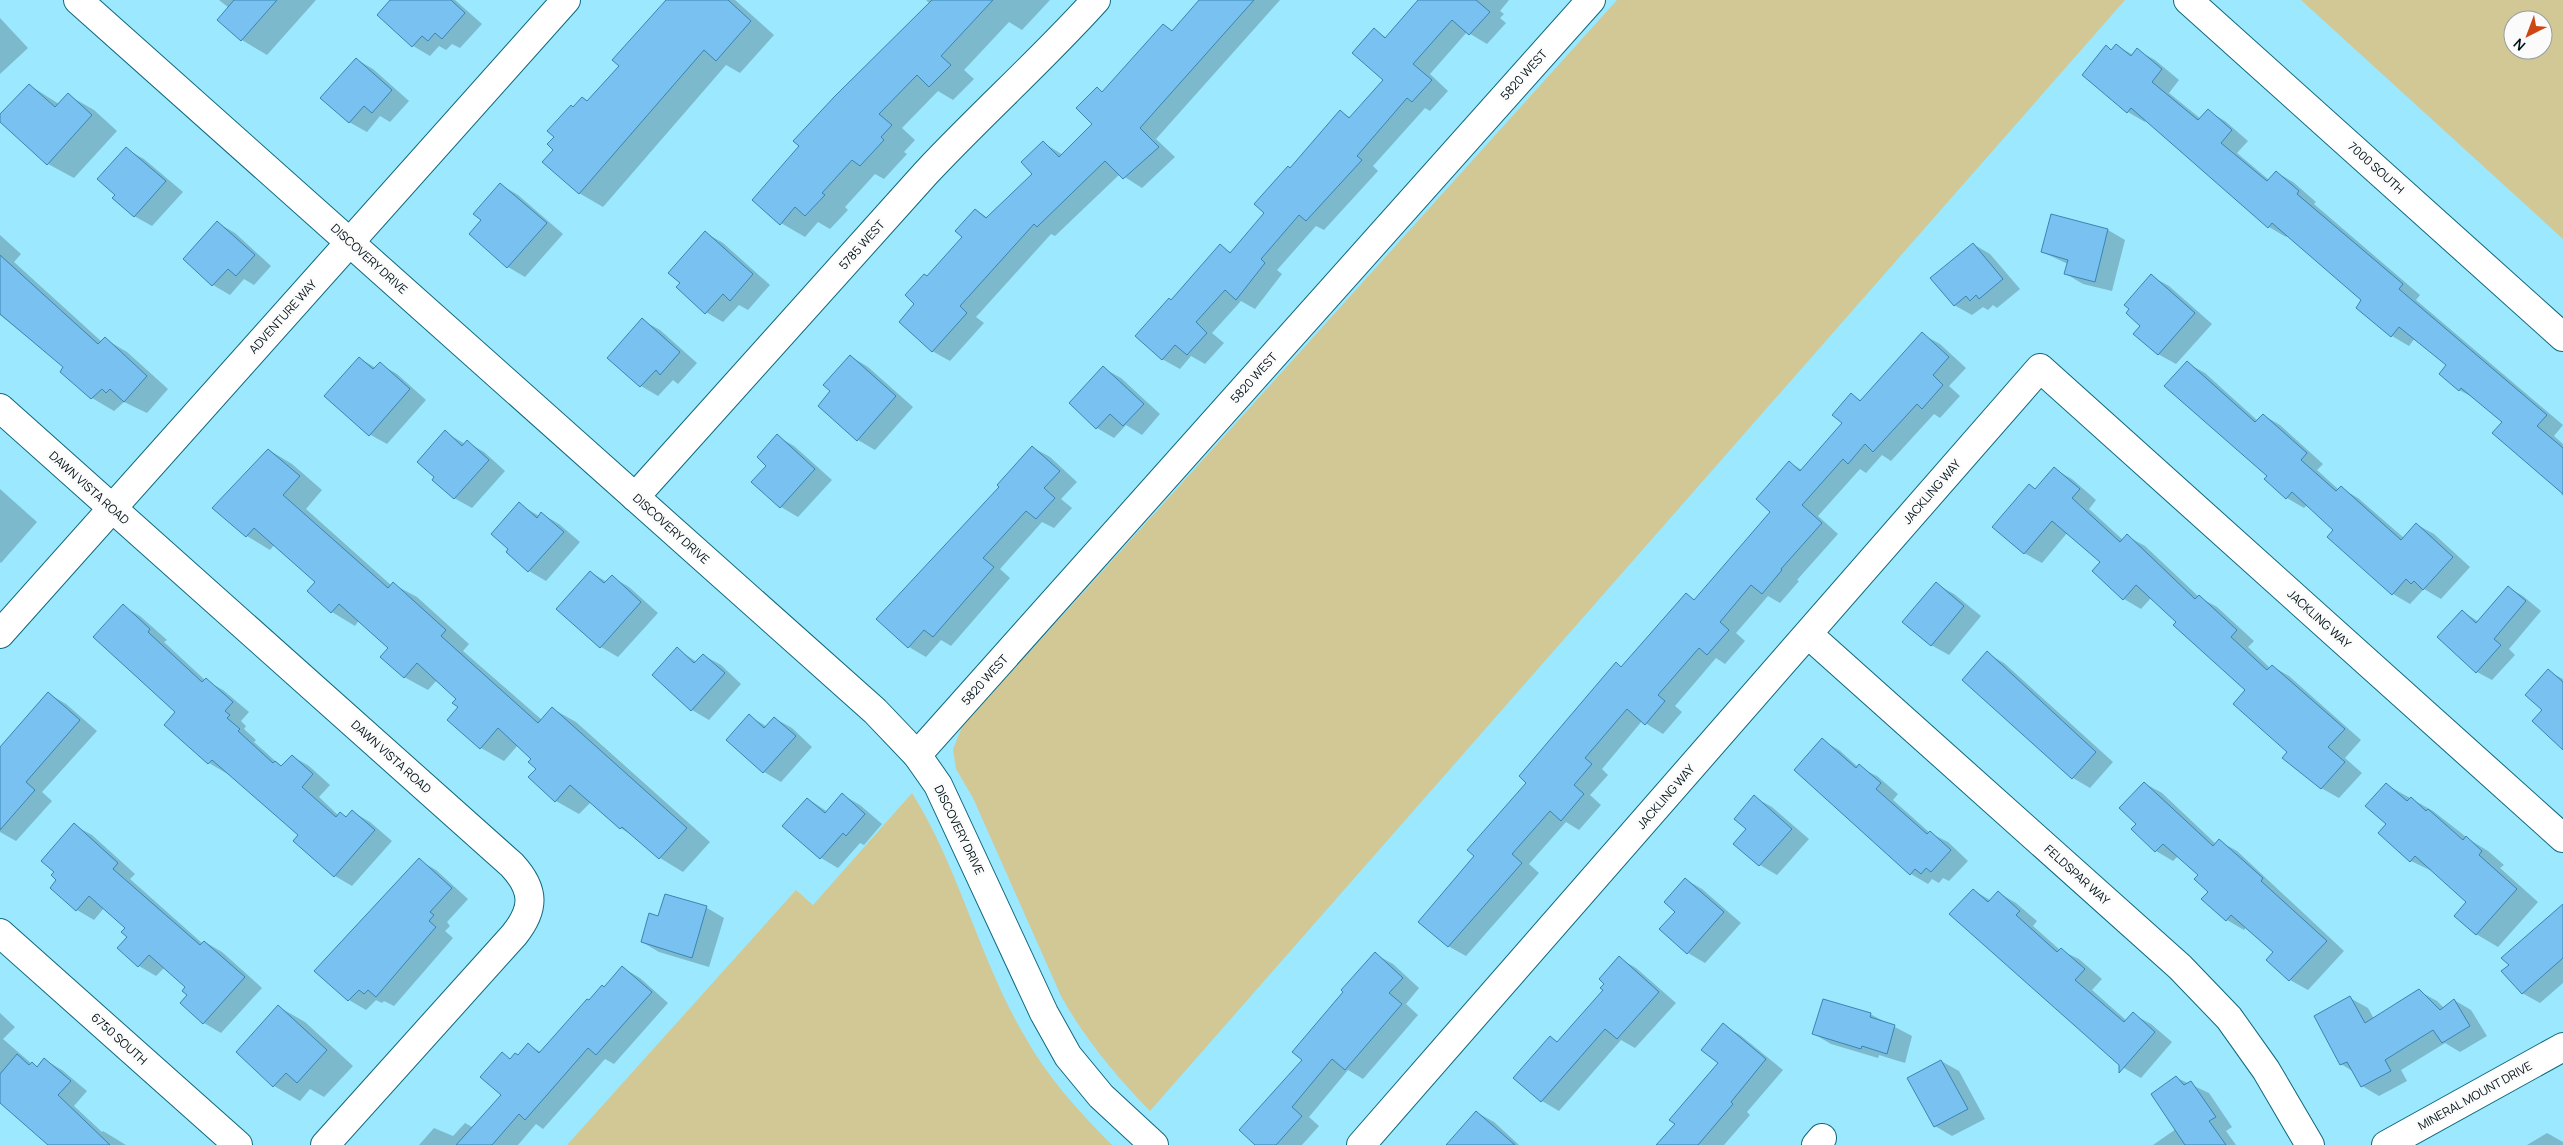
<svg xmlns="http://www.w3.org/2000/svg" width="2563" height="1145" viewBox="0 0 2563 1145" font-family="Manrope,sans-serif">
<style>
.green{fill:#d2c895;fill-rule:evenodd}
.shadow{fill:#0003}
.building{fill:#79c1f0;stroke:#3985b3}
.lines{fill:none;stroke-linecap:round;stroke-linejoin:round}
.minor-casing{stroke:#10687c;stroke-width:30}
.tertiary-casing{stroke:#10687c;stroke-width:30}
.minor{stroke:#fff;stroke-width:28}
.tertiary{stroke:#fff;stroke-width:28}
.labels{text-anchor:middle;stroke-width:5;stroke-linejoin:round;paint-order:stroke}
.street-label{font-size:12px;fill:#001218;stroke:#fbfbfb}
</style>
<rect width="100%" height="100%" fill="#9be8ff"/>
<g class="green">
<path d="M1617 0H2125L1150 1111C1115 1075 1085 1039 1061 996L973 798 956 769 953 749 962 727Z"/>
<path d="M2301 0H2563V239ZM2513 20H2543V50H2513Z"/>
<path d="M912 793C959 868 979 958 1024 1035 1047 1077 1079 1112 1112 1145H567L796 890 813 905Z"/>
</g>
<g class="shadow">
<path d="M219 0H316L267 55 242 40 229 8Z"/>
<path d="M392 0H455L482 24 460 48 452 44 446 50 439 46 430 56 413 46Z"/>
<path d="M667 0H735L774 35 740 73 726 65 603 207 579 193 554 149 556 136 583 98 589 102 620 66Z"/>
<path d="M926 0H1050L1022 30 1009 22 964 70 974 79 953 100 938 91 902 128 915 140 904 152 907 154 884 179 875 174 845 207 848 210 830 229 818 222 805 237 781 223 930 4Z"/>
<path d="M1201 0H1280L1156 139 1175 157 1142 188 1120 174 1055 236 1051 234 976 317 984 323 950 361 932 351 916 304 928 277 964 237 976 210 988 218 1033 174 1044 143 1063 155 1094 124 1097 89 1103 92 1164 25 1173 31Z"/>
<path d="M1430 0H1509L1500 11 1504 14 1500 18 1506 23 1487 44 1467 32 1430 74 1448 91 1430 111 1425 108 1373 166 1378 171 1324 230 1316 226 1277 270 1282 274 1255 309 1241 301 1212 333 1224 343 1205 364 1191 356 1180 369 1162 359 1171 301 1220 246 1232 253 1266 213 1290 169 1341 112 1351 118 1384 80 1374 30 1387 38Z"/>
<path d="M0 18 28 48 0 74Z"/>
<path d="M2116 45 2133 55 2137 50 2155 60 2179 80 2169 93 2201 119 2208 111 2225 121 2248 141 2237 153 2269 180 2276 172 2293 182 2316 202 2314 204 2420 295 2416 300 2563 425 2554 436 2563 444V496L2561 494 2563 492 2503 422 2476 399 2459 390 2448 365 2415 338 2409 346 2392 336 2363 300 2288 235 2286 237 2269 227 2146 120 2145 122 2128 112 2106 47 2112 51Z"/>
<path d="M356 59 373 69 409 101 390 122 380 116 367 132 349 122Z"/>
<path d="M29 85 59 104 68 95 94 110 117 131 74 178 48 164 0 120V116Z"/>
<path d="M126 149 144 159 183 192 152 226 134 216Z"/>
<path d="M501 185 518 195 563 234 525 277 508 267Z"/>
<path d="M2052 215 2108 230 2125 240 2112 291 2083 284 2066 274 2068 264 2042 252Z"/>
<path d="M218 223 235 233 271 266 254 285 244 279 230 295 213 285Z"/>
<path d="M706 233 723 243 770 285 748 310 739 305 723 322 706 312Z"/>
<path d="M0 235 21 254 14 262 102 342 105 339 127 352 168 389 147 413 124 402 114 411 92 398 65 367 0 315Z"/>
<path d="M1973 244 1990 254 2020 289 1997 308 1993 305 1988 310 1983 307 1972 315 1954 305Z"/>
<path d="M2151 276 2169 286 2212 324 2176 364 2158 354 2142 326Z"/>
<path d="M642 320 660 330 697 363 678 384 673 380 658 396 641 386 609 358Z"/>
<path d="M1922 334 1940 344 1966 368 1949 386 1960 396 1940 418 1934 414 1891 461 1882 455 1866 473 1860 469 1818 516 1838 534 1797 580 1799 581 1780 603 1768 596 1736 633 1745 641 1725 664 1716 658 1675 706 1682 712 1663 734 1642 721 1602 769 1608 775 1590 795 1601 805 1579 830 1566 822 1529 864 1539 873 1466 956 1448 946 1476 856 1616 664 1622 668 1686 595 1696 600 1772 512 1790 463 1802 470 1843 423 1852 395 1862 401Z"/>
<path d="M850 356 868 367 913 407 875 450 858 440 832 391Z"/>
<path d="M359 358 376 368 380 364 397 374 426 400 387 444 369 434Z"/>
<path d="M2187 363 2205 373 2258 421 2263 415 2280 425 2323 464 2317 470 2339 490 2341 488 2358 498 2404 538 2416 524 2434 534 2470 567 2441 599 2424 589 2410 604 2393 594 2329 537 2335 530 2307 505 2304 508 2287 498Z"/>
<path d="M1103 368 1121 378 1160 414 1142 435 1126 425 1114 438 1097 428Z"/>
<path d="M445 432 465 444 467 442 484 452 505 471 472 508 454 498Z"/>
<path d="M777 436 794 446 832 480 798 517 781 507 753 482 768 466Z"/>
<path d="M1032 447 1050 457 1077 482 1061 499 1072 508 1054 528 1042 522 1000 569 1010 578 951 646 941 640 926 657 909 647 1001 486Z"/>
<path d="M269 450 292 464 322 490 306 509 392 586 393 584 417 597 469 644 463 651 542 720 553 709 576 722 710 842 683 872 660 858 637 838 620 828 591 802 579 814 556 801 533 759 518 745 504 761 481 748 459 707 458 699 437 680 428 690 404 677 390 648 359 620 355 626 332 612 316 582 275 544 270 550 247 536 214 508Z"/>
<path d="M2054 469 2072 479 2096 500 2089 509 2123 540 2127 536 2145 546 2199 597 2217 607 2254 641 2248 647 2270 668 2272 666 2289 676 2361 740 2345 758 2362 773 2339 798 2321 788 2289 752 2247 689 2151 598 2141 609 2124 599 2094 571 2102 562 2068 532 2042 563 2024 553 2030 486 2036 490Z"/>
<path d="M0 489 37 522 1 563 0 562Z"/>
<path d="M519 504 539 516 542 514 559 524 580 542 546 581 529 571Z"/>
<path d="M590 572 607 582 612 577 629 587 658 613 618 657 601 647 557 609Z"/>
<path d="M1936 584 1954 594 1981 616 1949 655 1931 645Z"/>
<path d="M2508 587 2523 596 2541 611 2509 649 2515 655 2492 680 2477 672 2462 611 2479 622Z"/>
<path d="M123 606 140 616 167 640 164 642 205 680 223 690 249 712 241 721 246 726 244 729 256 740 254 742 281 766 292 756 309 766 330 785 319 797 339 816 347 818 353 812 370 822 392 841 352 886 335 876 295 841 300 835 228 772 226 773 209 763 165 725 177 712Z"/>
<path d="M677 649 697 662 703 655 721 665 741 684 709 720 692 710Z"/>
<path d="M1987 653 2004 663 2113 762 2090 788 2073 778 1964 680Z"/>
<path d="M2548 671 2563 679V748L2544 710Z"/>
<path d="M49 694 66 704 97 731 42 792 52 801 16 841 0 832V749Z"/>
<path d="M749 716 766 726 774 718 792 728 812 747 781 782 764 772Z"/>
<path d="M1822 740 1839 750 1858 767 1877 776 1898 794 1893 800 1930 833 1948 842 1968 861 1949 881 1943 878 1939 883 1932 879 1928 884 1911 874Z"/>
<path d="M2144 783 2162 793 2216 844 2219 841 2237 851 2344 951 2308 990 2290 980 2268 960 2275 952 2246 927 2244 930 2227 920 2199 875 2178 856 2173 861 2156 851 2138 824Z"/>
<path d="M2387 785 2433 811 2470 840 2488 851 2504 865 2500 868 2538 902 2498 947 2476 934 2468 902 2434 872 2411 861 2388 824Z"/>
<path d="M843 795 860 805 882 824 864 845 860 843 838 868 821 858 808 799 828 812Z"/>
<path d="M1754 797 1772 807 1809 839 1777 875 1760 865 1735 844 1748 829Z"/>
<path d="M74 825 92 835 135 874 130 879 203 944 205 942 222 952 262 988 221 1033 204 1023 182 1003 189 995 187 987 165 967 156 976 139 966 118 948 129 937 126 928 104 908 94 920 77 910 58 880Z"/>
<path d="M419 860 436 870 468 899 447 922 450 926 445 931 453 938 394 1006 384 1001 382 1003 376 1000 366 1010 349 1000 316 971Z"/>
<path d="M1685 879 1702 889 1741 923 1705 963 1688 953 1661 929 1677 912Z"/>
<path d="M1973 890 1990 900 1999 893 2016 903 2037 921 2033 926 2060 950 2079 959 2102 979 2092 990 2127 1021 2133 1014 2151 1024 2172 1042 2141 1078 2124 1068 1951 914Z"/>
<path d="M666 895 707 908 724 918 709 967 659 952 642 942 659 917Z"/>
<path d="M2563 919V983L2540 1003 2522 993Z"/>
<path d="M1375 954 1393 964 1419 988 1406 1004 1418 1015 1363 1079 1348 1070 1309 1117 1319 1126 1302 1145H1257L1304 1060Z"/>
<path d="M1619 958 1636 968 1676 1003 1635 1048 1621 1040 1559 1111 1542 1101 1515 1077 1550 1037 1558 1042 1605 990Z"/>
<path d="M623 968 640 978 668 1003 614 1064 605 1059 543 1129 536 1124 518 1145H419L434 1128 453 1136 465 1123 474 1128 503 1095 502 1054 511 1059 518 1056 528 1045 541 1052Z"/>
<path d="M2419 991 2437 1001 2444 1008 2454 1000 2471 1010 2487 1036 2460 1052 2445 1043 2401 1070 2407 1081 2379 1096 2362 1086 2354 1072 2341 1064 2350 998 2368 1008 2374 1019Z"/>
<path d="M279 1007 305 1022 353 1066 324 1097 310 1089 300 1101 274 1086Z"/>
<path d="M0 1013 15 1027 3 1039 32 1064 39 1067 45 1060 62 1070 87 1091 74 1106 102 1132 103 1131 126 1145H62L0 1101Z"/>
<path d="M1870 1014 1912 1036 1905 1063 1879 1055 1878 1058 1831 1044 1814 1034Z"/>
<path d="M1723 1025 1740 1035 1783 1070 1747 1112 1750 1115 1724 1145H1658L1676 1124 1719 1063Z"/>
<path d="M1941 1061 1959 1071 1985 1119 1952 1136 1935 1126Z"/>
<path d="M2177 1078 2209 1093 2232 1127 2226 1131 2236 1145H2153L2176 1129Z"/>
<path d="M1476 1112 1494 1122 1519 1145H1448Z"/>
<path d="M2547 1133 2563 1142V1145H2527Z"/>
</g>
<g class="building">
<path d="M234 0H277L241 41 217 20Z"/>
<path d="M390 0H451L465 13 442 39 435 33 428 41 422 36 412 47 377 15Z"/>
<path d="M666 0H728L751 21 716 61 704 50 579 194 542 162 553 150 547 144 554 137 547 131 571 105 573 107 582 97 587 101 619 66 612 60Z"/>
<path d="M932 0H993L941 56 951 65 929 87 917 75 879 114 892 125 881 137 884 140 860 166 852 160 822 193 825 195 805 216 795 207 780 225 752 200 799 146 793 141 835 96Z"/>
<path d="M1199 0H1254L1140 128 1159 147 1123 179 1105 161 1037 227 1034 224 960 306 967 313 932 352 899 322 914 304 905 295 924 274 927 276 962 237 955 231 975 209 986 218 1032 174 1021 162 1043 141 1059 157 1092 124 1076 108 1097 87 1102 92 1163 24 1172 31Z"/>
<path d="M1418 0H1476L1490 12 1469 35 1452 20 1413 64 1432 80 1412 102 1407 98 1357 156 1362 160 1306 221 1299 215 1261 259 1265 263 1236 300 1225 290 1196 322 1207 333 1187 355 1175 345 1162 360 1135 336 1169 298 1171 300 1220 244 1230 253 1264 213 1254 204 1288 166 1290 168 1340 110 1349 118 1383 80 1352 53 1374 28 1385 38Z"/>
<path d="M2116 44 2131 56 2137 48 2162 69 2152 82 2198 120 2208 109 2232 130 2221 143 2267 181 2276 171 2299 191 2297 194 2403 284 2399 289 2547 415 2537 426 2563 448V494L2492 433 2502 422 2461 388 2459 391 2439 374 2446 365 2399 327 2391 337 2356 308 2361 300 2272 223 2268 228 2131 108 2127 113 2082 75 2106 45 2111 50Z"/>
<path d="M356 58 392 90 372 113 364 106 349 123 320 98Z"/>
<path d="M29 84 55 107 68 93 92 115 47 165 0 122V114Z"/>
<path d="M126 147 166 181 134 217 112 198 115 195 97 179Z"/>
<path d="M500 183 547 223 507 268 469 234 481 220 473 214Z"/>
<path d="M2051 214 2108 229 2095 282 2064 274 2068 260 2041 252Z"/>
<path d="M217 221 255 255 236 276 228 269 212 286 183 259Z"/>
<path d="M705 231 753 274 730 301 723 294 705 314 676 287 680 283 668 273Z"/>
<path d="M1973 243 2003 279 1979 299 1976 295 1970 301 1966 296 1954 306 1930 278Z"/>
<path d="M0 255 98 344 105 337 147 376 124 402 110 389 106 393 102 389 91 399 60 372 63 367 0 314Z"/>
<path d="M2151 274 2195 313 2158 355 2133 334 2140 326 2126 313 2129 309 2124 305Z"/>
<path d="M642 318 680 352 660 375 656 370 640 387 607 358Z"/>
<path d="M1922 332 1949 357 1933 375 1943 385 1922 409 1917 404 1873 452 1865 444 1848 464 1843 459 1802 505 1822 523 1781 569 1782 570 1762 594 1751 585 1720 622 1729 630 1707 655 1699 648 1658 695 1665 701 1645 725 1627 709 1585 758 1592 764 1574 785 1584 794 1561 821 1550 811 1512 854 1522 863 1448 947 1418 922 1474 856 1467 850 1526 783 1519 776 1616 662 1621 667 1686 593 1694 600 1770 512 1756 499 1789 461 1800 471 1842 423 1832 415 1851 393 1860 401Z"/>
<path d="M850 355 896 396 857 441 818 406 830 391 823 385Z"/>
<path d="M359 357 373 369 380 362 410 389 369 436 324 396Z"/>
<path d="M2187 361 2255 422 2263 414 2307 453 2301 460 2336 491 2341 486 2401 540 2416 523 2453 557 2423 590 2414 581 2411 584 2406 579 2392 595 2327 537 2333 530 2292 492 2286 499 2264 479 2267 476 2164 386Z"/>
<path d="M1103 366 1144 404 1123 426 1110 414 1096 429 1069 403Z"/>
<path d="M445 430 462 446 467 440 489 460 454 499 432 480 434 477 417 462Z"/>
<path d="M777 434 815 469 780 508 751 482 766 466 757 457Z"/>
<path d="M1032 446 1060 471 1044 488 1055 498 1036 519 1026 511 983 558 994 567 933 637 924 630 908 648 876 619 999 487 997 485Z"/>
<path d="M268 449 300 476 283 495 388 588 393 582 446 630 441 636 538 723 552 707 687 828 659 859 622 827 620 829 570 785 555 802 528 777 536 769 528 762 531 759 498 728 480 749 447 720 458 707 452 703 456 699 417 663 404 678 380 657 388 648 339 604 331 613 307 591 315 582 254 528 246 537 212 508Z"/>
<path d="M2054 467 2080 489 2072 498 2120 542 2127 534 2195 599 2199 595 2237 630 2231 637 2267 670 2272 665 2345 729 2328 747 2345 762 2321 789 2282 758 2287 752 2233 704 2245 690 2173 625 2176 622 2136 585 2123 600 2092 571 2100 562 2052 521 2024 554 1992 527 2029 484 2035 489Z"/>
<path d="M519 502 537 518 541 512 564 532 528 572 506 552 508 549 491 534Z"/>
<path d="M590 571 604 583 612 575 641 602 600 648 556 609Z"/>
<path d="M1936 582 1964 606 1931 646 1902 622Z"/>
<path d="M2508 586 2526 601 2494 639 2501 645 2476 673 2437 637 2462 610 2476 623Z"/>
<path d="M123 604 150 629 148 632 202 682 206 678 233 702 225 711 230 715 227 718 240 729 238 731 273 763 275 761 281 766 292 755 313 774 302 787 336 817 340 812 346 817 352 810 375 830 334 877 293 841 298 835 212 760 208 764 164 725 175 712 93 637Z"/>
<path d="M677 647 694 663 703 654 725 673 691 711 652 675Z"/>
<path d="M1987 651 2096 752 2072 779 1962 680Z"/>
<path d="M2548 669 2563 682V750L2532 721 2542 710 2525 695Z"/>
<path d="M48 692 80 720 26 782 35 790 0 830V747Z"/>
<path d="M749 714 764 728 774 717 796 736 763 773 726 740Z"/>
<path d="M1822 738 1856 768 1859 764 1881 783 1876 789 1927 834 1930 831 1951 850 1931 872 1926 868 1921 874 1915 869 1910 875 1794 770Z"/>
<path d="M2144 782 2213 846 2219 839 2263 878 2261 881 2327 941 2289 981 2266 960 2273 952 2231 915 2226 921 2201 899 2208 892 2194 879 2198 875 2163 844 2155 852 2131 829 2136 824 2119 808Z"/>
<path d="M2386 783 2407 801 2411 797 2426 811 2428 809 2463 840 2466 836 2482 851 2479 855 2517 889 2476 935 2454 916 2466 902 2415 856 2410 862 2378 833 2386 824 2365 806Z"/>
<path d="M842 793 865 814 846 836 843 833 820 859 782 826 807 798 825 813Z"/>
<path d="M1754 795 1792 829 1759 866 1733 844 1746 829 1734 819Z"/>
<path d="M74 823 118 863 113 869 200 945 204 941 245 977 203 1024 180 1003 187 995 182 991 185 987 149 955 138 967 117 948 127 937 121 932 125 928 89 896 76 911 50 888 56 880 51 875 54 872 41 861Z"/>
<path d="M419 858 452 888 430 912 434 915 429 921 436 927 376 997 368 990 364 994 359 990 348 1001 314 971Z"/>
<path d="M1685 878 1724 912 1687 954 1659 929 1675 912 1664 902Z"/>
<path d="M1973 889 1988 902 1998 891 2020 911 2016 915 2057 952 2061 948 2085 969 2075 980 2124 1022 2133 1012 2155 1032 2119 1073V1065L1949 914Z"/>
<path d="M665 894 707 906 692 958 641 942 649 913 658 916Z"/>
<path d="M2563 904V958L2522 994 2501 971 2509 965 2501 958Z"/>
<path d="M1375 952 1403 978 1389 993 1402 1004 1345 1070 1332 1059 1292 1107 1302 1116 1276 1145H1255L1239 1130 1302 1060 1292 1052 1343 992 1341 990Z"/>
<path d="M1619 956 1659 992 1617 1039 1605 1029 1541 1102 1513 1078 1550 1036 1557 1042 1603 990 1600 988 1604 984 1599 979Z"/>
<path d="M622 966 652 992 596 1055 588 1048 525 1120 519 1114 492 1145H456L501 1095 480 1077 502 1052 510 1059 515 1053 518 1055 528 1043 539 1053 587 999 589 1000 602 985 604 987Z"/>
<path d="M2419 989 2440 1010 2454 999 2470 1026 2442 1043 2433 1030 2385 1060 2391 1071 2361 1087 2347 1062 2340 1065 2314 1016 2350 996 2365 1023Z"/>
<path d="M1823 999 1871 1013 1870 1017 1895 1025 1887 1054 1862 1046 1861 1049 1812 1034Z"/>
<path d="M278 1005 327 1050 297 1083 286 1073 273 1087 236 1052Z"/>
<path d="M1723 1023 1766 1059 1731 1102 1733 1104 1698 1145H1656L1675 1124 1669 1120 1718 1063 1701 1050Z"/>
<path d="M17 1054 29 1065 32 1062 37 1067 44 1058 71 1081 58 1095 110 1145H48L0 1103V1074Z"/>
<path d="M1941 1060 1968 1109 1934 1127 1907 1078Z"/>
<path d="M2176 1076 2184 1085 2191 1081 2216 1117 2209 1121 2226 1145H2185L2151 1094Z"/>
<path d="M1476 1111 1515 1145H1446Z"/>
</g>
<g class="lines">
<defs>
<g id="minor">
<path d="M78 0 875 711 917 755 938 785 1044 1013 1068 1056 1101 1096 1154 1145"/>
<path d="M0 408 512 865C535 890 535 909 514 935L325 1145"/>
<path d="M635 497 926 173C981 114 1042 60 1096 0"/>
<path d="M0 634 566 0"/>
<path d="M1809 635 2180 967 2229 1018 2266 1070 2310 1145"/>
<path d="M917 755 1591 0"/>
<path d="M0 933 238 1145"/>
<path d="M1361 1145 2040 368 2563 838"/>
<path d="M1816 1145 1822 1138"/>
<path d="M2386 1145 2563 1047"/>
</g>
<path id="tertiary" d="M2188 0 2563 337"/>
</defs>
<use href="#minor" class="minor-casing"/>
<use href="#tertiary" class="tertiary-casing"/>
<use href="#minor" class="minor"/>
<use href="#tertiary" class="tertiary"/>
</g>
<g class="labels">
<g class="street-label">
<text transform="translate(1524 75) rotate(-48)" y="4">5820 WEST</text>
<text transform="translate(2376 168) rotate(42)" y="4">7000 SOUTH</text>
<text transform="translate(862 245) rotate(-48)" y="4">5785 WEST</text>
<text transform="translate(369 259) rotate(42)" y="4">DISCOVERY DRIVE</text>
<text transform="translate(283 317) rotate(-48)" y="4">ADVENTURE WAY</text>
<text transform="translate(1254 378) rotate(-48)" y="4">5820 WEST</text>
<text transform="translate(89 488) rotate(42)" y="4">DAWN VISTA ROAD</text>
<text transform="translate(1932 492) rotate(-49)" y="4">JACKLING WAY</text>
<text transform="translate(671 529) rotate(42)" y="4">DISCOVERY DRIVE</text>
<text transform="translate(2319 619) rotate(42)" y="4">JACKLING WAY</text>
<text transform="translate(985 680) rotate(-48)" y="4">5820 WEST</text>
<text transform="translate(391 757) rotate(42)" y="4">DAWN VISTA ROAD</text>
<text transform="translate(1666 797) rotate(-49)" y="4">JACKLING WAY</text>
<text transform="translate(959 830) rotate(64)" y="4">DISCOVERY DRIVE</text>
<text transform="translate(2077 875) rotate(42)" y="4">FELDSPAR WAY</text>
<text transform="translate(119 1039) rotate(42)" y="4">6750 SOUTH</text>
<text transform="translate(2475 1096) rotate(-29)" y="4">MINERAL MOUNT DRIVE</text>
</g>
</g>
<g transform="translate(2528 35) rotate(222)"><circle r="24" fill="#fbfbfb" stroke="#979ea0"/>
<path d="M0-4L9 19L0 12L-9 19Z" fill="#ce4712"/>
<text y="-8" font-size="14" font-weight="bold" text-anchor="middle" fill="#001218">N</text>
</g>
</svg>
